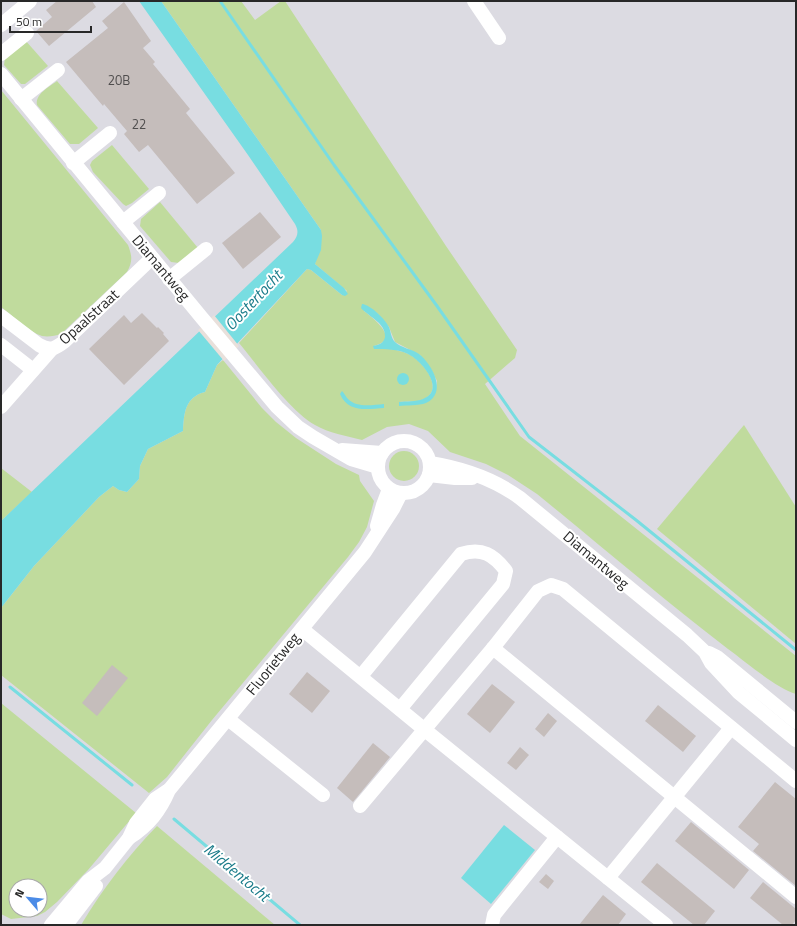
<svg xmlns="http://www.w3.org/2000/svg" width="797" height="926" viewBox="0 0 797 926" font-family="'Titillium Web',sans-serif">
<style>
.industrial{fill:#dcdbe2;fill-rule:evenodd}
.green{fill:#c0db9d;fill-rule:evenodd}
.water{fill:#78dde1}
.pier{fill:#e9e0db}
.lines{fill:none;stroke-linecap:round;stroke-linejoin:round}
.stream{stroke:#78dde1;stroke-width:3}
.building{fill:#c5bdbb}
.minor{stroke:#fff;stroke-width:14}
.labels{text-anchor:middle;stroke-width:4;stroke-linejoin:round;paint-order:stroke}
.number-label{font-size:13px;fill:#4f4d4d}
.street-label{font-size:15px;fill:#282828;stroke:#fff}
.water-label{font-size:16px;font-style:italic;fill:#1b7c8a;stroke:#fff}
</style>
<rect width="100%" height="100%" fill="#e9e0db"/>
<path class="industrial" d="M1 1H796V925H1ZM16 886H40V910H16Z"/>
<g class="green">
<path d="M161 1H241L255 20 281 1H285L446 246 517 350 515 358 485 384 520 436 796 656V694C776 688 746 662 728 649 663 599 601 546 537 494L508 475 486 464 450 452 428 431 409 424 387 427 362 440C346 436 329 433 315 425 289 410 259 367 239 343L307 269 311 270 342 295 347 291 315 264 321 230ZM365 305 378 314 389 327 395 342 420 355 431 369 437 381 436 390 433 397 415 405 399 402C407 401 419 403 426 398 442 388 426 367 416 359 412 355 405 352 399 351 391 348 383 349 374 349V346C401 339 374 319 364 311Z"/>
<path d="M25 40 48 66 25 84H21L4 65 5 58Z"/>
<path d="M57 81 98 128 79 144H70L37 105C35 94 49 87 57 81Z"/>
<path d="M1 90 128 245C132 256 133 261 127 272L61 334C55 336 48 337 42 336 29 332 12 315 1 307Z"/>
<path d="M112 145 149 189 132 203 126 206 123 204 93 172 90 165 92 161Z"/>
<path d="M160 202 198 248 179 263 171 262 140 226 141 219Z"/>
<path d="M223 360 262 408 276 422 296 438 336 464 359 475 360 481 374 501 367 527 359 542 348 557 212 720 167 777 149 793 1 675V608L34 566 99 497 113 486 119 490 127 492 139 479 140 466 148 449 183 431C184 413 185 397 205 392L217 365Z"/>
<path d="M744 425 796 507V644L657 529Z"/>
<circle cx="404" cy="466" r="15"/>
<path d="M1 468 32 492 1 521Z"/>
<path d="M1 703 136 813 88 870 57 902 45 912 37 916 11 919 1 914ZM16 886H40V910H16Z"/>
<path d="M157 826 275 925H81C104 887 127 857 157 826Z"/>
</g>
<g class="water">
<path d="M139 1H161L321 230 322 236 321 250 315 264 344 288 348 294 345 296 342 295 311 270 307 269 217 365 205 392C185 397 184 413 183 431L148 449 140 466 139 479 127 492 119 490 113 486 99 497 34 566 1 608V521L293 242C298 236 299 231 295 224L248 155Z"/>
<path d="M362 304C371 305 385 319 389 327 391 332 391 338 395 342 401 348 412 349 419 354 432 364 448 393 426 403 418 406 407 405 399 406V402C406 401 416 402 423 399 447 390 421 360 408 354 397 349 386 349 374 349L373 346C379 345 384 343 385 337 386 323 369 317 361 308Z"/>
<circle cx="403" cy="379" r="6"/>
<path d="M342 391C344 393 346 397 348 399 357 408 372 405 384 404V408C367 409 348 413 340 394Z"/>
<path d="M504 825 535 850 491 904 461 878Z"/>
</g>
<path class="pier" d="M214 315 239 346 224 361 198 330Z"/>
<g class="lines">
<g class="stream">
<path d="M220 1 334 165 437 306 529 437 636 520 796 650"/>
<path d="M10 687 132 785"/>
<path d="M174 819 300 925"/>
</g>
</g>
<g class="building">
<path d="M57 1H92L96 7 49 46 36 31 52 17 46 10Z"/>
<path d="M124 2 151 41 143 48 155 62 153 64 190 109 186 113 235 173 197 204 148 145 139 152 124 134 127 131 104 104 103 106 66 62 108 28 102 21Z"/>
<path d="M260 212 281 237 243 269 222 243Z"/>
<path d="M142 313 157 328 158 327 164 333 163 334 169 341 124 385 89 349 124 315 131 323Z"/>
<path d="M112 665 128 678 97 716 82 703Z"/>
<path d="M307 672 330 691 312 713 289 694Z"/>
<path d="M492 684 515 702 490 733 467 714Z"/>
<path d="M658 705 696 736 683 752 645 721Z"/>
<path d="M548 713 557 721 544 737 535 729Z"/>
<path d="M373 743 390 757 353 802 337 788Z"/>
<path d="M520 747 529 755 516 770 507 763Z"/>
<path d="M775 782 796 799V886L753 851 759 844 738 827Z"/>
<path d="M691 822 749 870 734 889 675 841Z"/>
<path d="M657 863 715 911 704 925H694L641 882Z"/>
<path d="M546 874 554 881 548 889 539 882Z"/>
<path d="M763 882 796 909V920L792 925H783L750 898Z"/>
<path d="M603 895 626 914 618 925H579Z"/>
</g>
<g class="lines">
<g class="minor">
<path d="M474 1 499 38"/>
<path d="M1 25 30 1"/>
<path d="M1 54 27 33"/>
<path d="M1 74 202 318 277 407 298 427 313 437 351 459 378 467"/>
<path d="M21 99 58 70"/>
<path d="M73 163 110 133"/>
<path d="M123 222 159 193"/>
<path d="M169 279 206 249"/>
<path d="M1 316 39 345C50 351 55 349 65 341L152 258"/>
<path d="M1 345 33 370"/>
<path d="M1 407 52 349"/>
<circle cx="404" cy="467" r="26"/>
<path d="M342 450 382 453"/>
<path d="M430 463C461 468 494 479 520 498L687 635 705 652 711 663 738 692 796 740"/>
<path d="M429 475 455 478H472"/>
<path d="M377 526 383 505 389 489"/>
<path d="M302 629 425 730 666 925"/>
<path d="M493 648 796 897"/>
<path d="M709 653 717 657 796 722"/>
<path d="M361 676 461 554C482 547 494 555 506 571L503 584 400 709"/>
<path d="M228 719 323 795"/>
<path d="M360 806 493 648 538 591 551 585 563 589 796 781"/>
<path d="M129 838C149 825 160 811 169 790L365 552 393 509 401 493"/>
<path d="M608 878 731 728"/>
<path d="M51 925 88 881 105 868 129 838 136 823 155 799 167 791"/>
<path d="M66 925 96 886"/>
<path d="M492 925 494 915 557 837"/>
</g>
</g>
<g class="labels">
<g class="number-label">
<text x="119" y="85">20B</text>
<text x="139" y="129">22</text>
</g>
<g class="street-label">
<text transform="translate(161 268) rotate(50)" y="5">Diamantweg</text>
<text transform="translate(89 317) rotate(-42)" y="5">Opaalstraat</text>
<text transform="translate(596 560) rotate(40)" y="5">Diamantweg</text>
<text transform="translate(273 664) rotate(-51)" y="5">Fluorietweg</text>
</g>
<g class="water-label">
<text transform="translate(253 300) rotate(-47)" y="6">Oostertocht</text>
<text transform="translate(237 872) rotate(40)" y="6">Middentocht</text>
</g>
</g>
<rect width="797" height="926" fill="none" stroke="#282828" stroke-width="4"/>
<g transform="translate(28 898) rotate(298)"><circle r="19" fill="#ffffff" stroke="#a9a9a9"/>
<path d="M0-3L7 15L0 10L-7 15Z" fill="#4b8be7"/>
<text y="-6" font-size="11" font-weight="bold" text-anchor="middle" fill="#282828">N</text>
</g>
<path d="M10 26v6h81v-6" fill="none" stroke="#282828" stroke-width="2"/>
<text x="16" y="26" font-size="12" fill="#282828" stroke="#ffffff" stroke-width="3" paint-order="stroke">50 m</text>
</svg>
